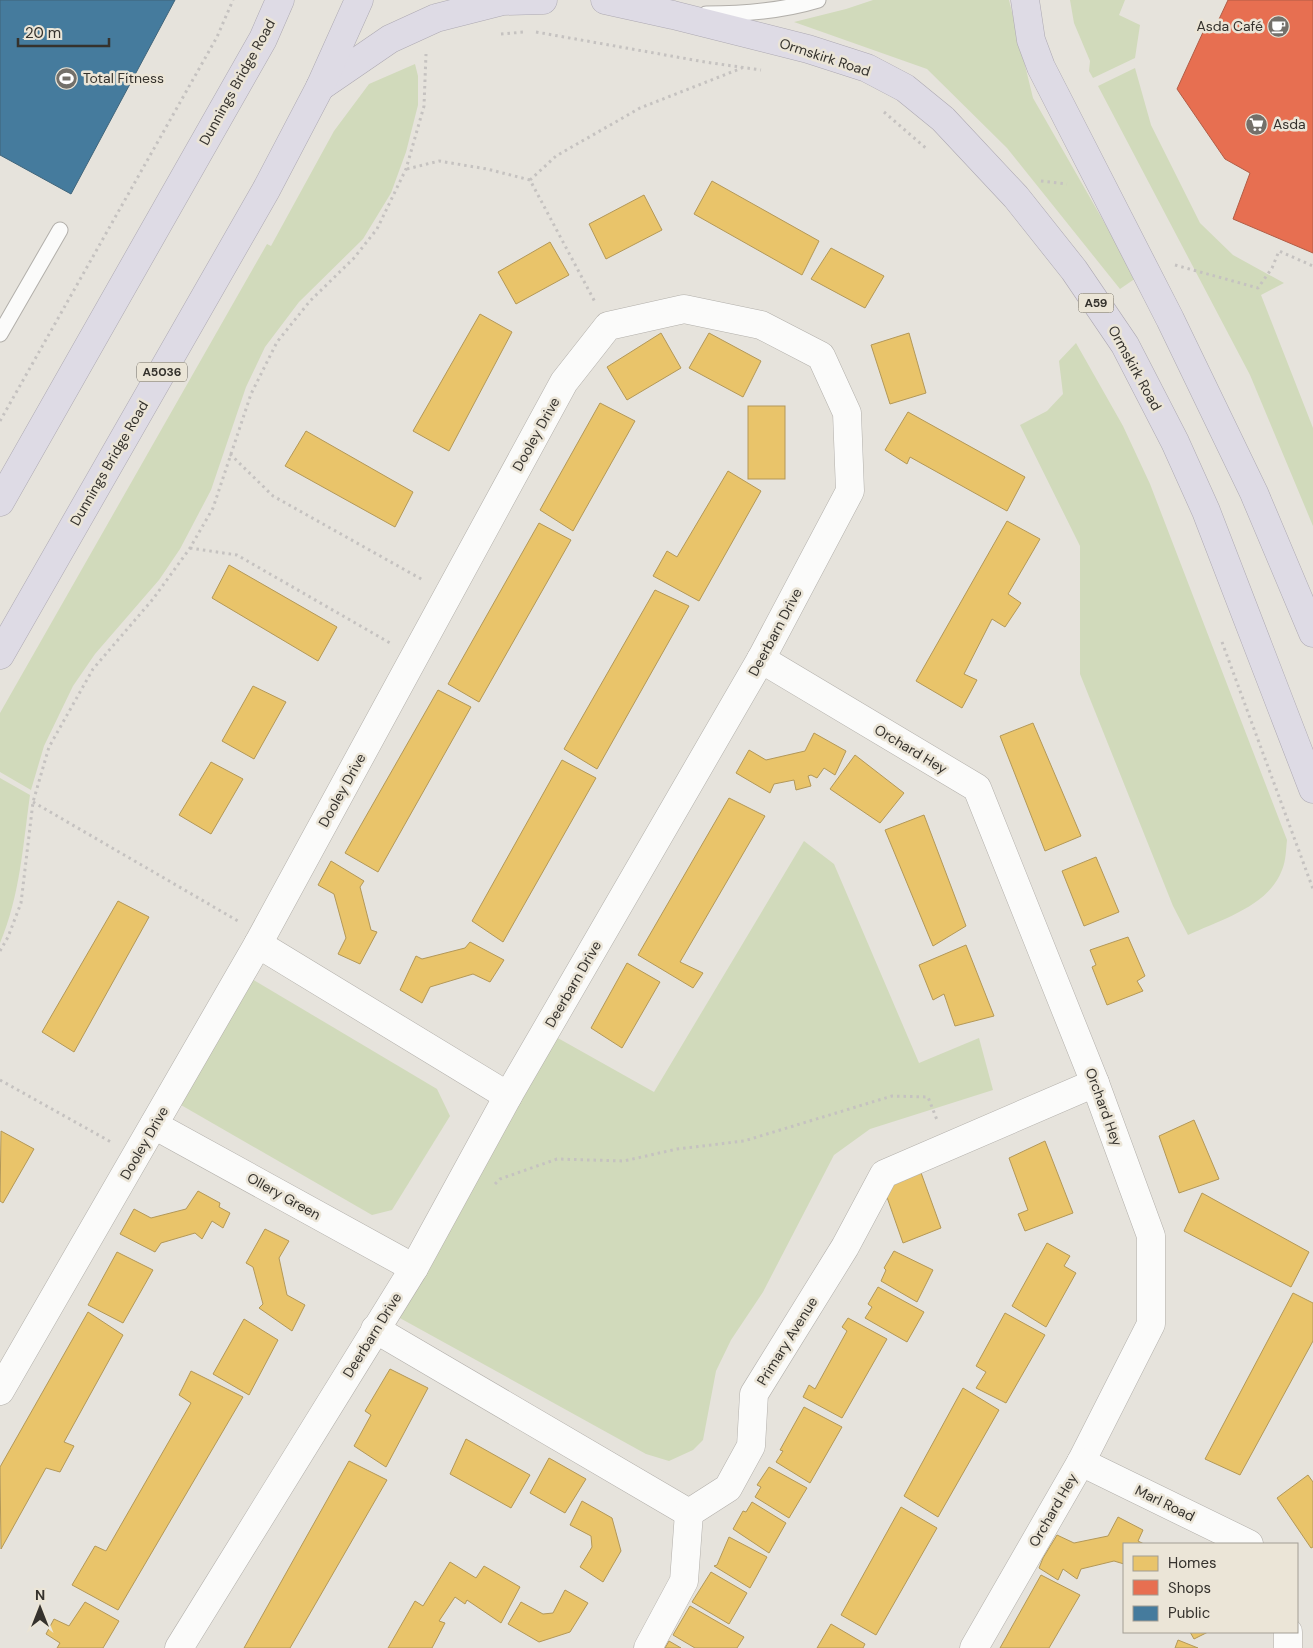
<svg xmlns="http://www.w3.org/2000/svg" width="1313" height="1648" viewBox="0 0 1313 1648" font-family="'DM Sans',sans-serif">
<style>
.green{fill:#d1dabb}
.homes{fill:#e9c46a;stroke:#b39858}
.shops{fill:#e76f51;stroke:#b25d46}
.public{fill:#457b9d;stroke:#40657b}
.lines{fill:none;stroke-linecap:round;stroke-linejoin:round}
.lane-casing{stroke:#b2afaa;stroke-width:17}
.street-casing{stroke:#b2afaa;stroke-width:29}
.highway-casing{stroke:#ada9b2;stroke-width:29}
.path{stroke:#c5c2c0;stroke-width:3;stroke-dasharray:2.5 4;stroke-linecap:butt}
.lane{stroke:#fbfbfa;stroke-width:15}
.street{stroke:#fbfbfa;stroke-width:28}
.highway{stroke:#dedbe5;stroke-width:28}
.labels{text-anchor:middle;stroke-width:5;stroke-linejoin:round;paint-order:stroke}
.shield{fill:#ebe5d7;stroke:#6c6860;stroke-width:1}
.shield-label{font-size:12px;font-weight:bold;fill:#35322d}
.poi-label{font-size:14px;fill:#35322d;stroke:#ebe5d7;text-anchor:start}
.street-label{font-size:14px;fill:#35322d;stroke:#ebe5d7}
</style>
<rect width="100%" height="100%" fill="#e6e3dc"/>
<g class="green">
<path d="M873 0H1009L1033 98 1136 278 1120 289 1007 148 927 69 794 22 846 9Z"/>
<path d="M1070 0H1125L1119 15 1140 25 1135 58 1093 78 1089 71 1090 61 1074 23Z"/>
<path d="M415 64 418 76V105L406 152 391 193 363 239 299 302 265 347 246 387 211 490 180 549 159 580 95 654 73 686 44 746 31 790 0 772V713L267 244 271 246 334 131 369 84Z"/>
<path d="M1135 68 1151 125 1200 223 1233 255 1284 283 1261 295 1313 428V526L1250 375 1098 86Z"/>
<path d="M1076 343 1123 426 1150 484 1287 840C1286 849 1286 861 1282 870 1269 906 1220 920 1188 935L1173 906 1080 674V546L1020 425 1047 411 1063 394 1059 361Z"/>
<path d="M0 778 30 795C23 845 20 896 0 943Z"/>
<path d="M804 841 834 864 919 1063 979 1038 993 1090 870 1129 834 1155 763 1292 731 1340 716 1371 703 1440 693 1450 669 1461 646 1454 398 1317 556 1037 654 1092Z"/>
<path d="M252 979 437 1089 450 1116 392 1210 372 1215 181 1105Z"/>
</g>
<g class="homes">
<path d="M712 181 819 241 802 275 694 214Z"/>
<path d="M644 195 662 230 606 259 589 224Z"/>
<path d="M550 242 569 275 516 304 498 272Z"/>
<path d="M831 248 884 276 865 308 811 279Z"/>
<path d="M480 314 512 332 449 451 413 431Z"/>
<path d="M661 333 681 368 627 400 607 367Z"/>
<path d="M709 333 761 361 743 397 689 368Z"/>
<path d="M909 333 926 393 890 404 871 345Z"/>
<path d="M600 403 635 421 573 531 540 510Z"/>
<rect x="748" y="406" width="37" height="73"/>
<path d="M908 412 1025 477 1007 511 910 457 907 464 885 450Z"/>
<path d="M306 431 413 492 395 527 285 466Z"/>
<path d="M728 471 761 491 699 601 653 576 667 551 677 557Z"/>
<path d="M1007 521 1040 539 1008 594 1021 603 1005 627 992 619 964 674 977 680 962 708 916 681Z"/>
<path d="M539 523 571 540 479 702 448 684Z"/>
<path d="M229 565 337 627 318 661 212 598Z"/>
<path d="M655 590 689 606 597 769 564 749Z"/>
<path d="M253 686 286 702 254 759 222 741Z"/>
<path d="M438 690 471 707 378 872 345 853Z"/>
<path d="M1033 723 1081 836 1045 851 1000 736Z"/>
<path d="M814 733 846 751 835 775 824 768 817 778 811 775 808 776 811 786 796 790 794 780 774 784 770 793 736 773 749 750 766 760 805 751Z"/>
<path d="M855 755 904 793 880 823 830 789Z"/>
<path d="M562 760 596 778 503 942 472 921Z"/>
<path d="M211 762 243 779 211 834 179 815Z"/>
<path d="M729 798 765 816 680 962 703 973 693 988 638 955Z"/>
<path d="M924 815 966 926 933 946 885 830Z"/>
<path d="M1096 857 1119 912 1084 926 1062 871Z"/>
<path d="M331 861 364 881 360 887 371 930 377 932 360 964 338 954 346 938 334 894 318 885Z"/>
<path d="M118 901 149 917 74 1052 42 1032Z"/>
<path d="M1128 937 1145 976 1137 981 1143 991 1107 1005 1092 967 1096 965 1090 950Z"/>
<path d="M470 942 504 960 490 982 473 974 430 987 422 1003 400 990 416 956 422 959 465 948Z"/>
<path d="M966 945 994 1016 955 1026 944 994 933 1000 919 965Z"/>
<path d="M627 963 660 982 622 1048 591 1028Z"/>
<path d="M1194 1120 1219 1179 1179 1193 1159 1136Z"/>
<path d="M1 1131 34 1149 3 1203 0 1201Z"/>
<path d="M1045 1141 1073 1213 1025 1231 1018 1214 1028 1210 1009 1158Z"/>
<path d="M920 1170 941 1228 903 1243 882 1183Z"/>
<path d="M198 1191 220 1203 219 1207 230 1213 223 1228 212 1221 202 1239 195 1233 161 1243 155 1252 120 1234 134 1209 151 1218 186 1209Z"/>
<path d="M1202 1193 1309 1252 1291 1287 1184 1231Z"/>
<path d="M265 1229 289 1241 279 1258 287 1295 305 1305 292 1331 259 1308 263 1304 253 1267 246 1263Z"/>
<path d="M1047 1243 1070 1256 1064 1266 1076 1273 1046 1327 1012 1306Z"/>
<path d="M894 1251 933 1270 917 1302 881 1281 886 1270 884 1268Z"/>
<path d="M117 1252 153 1270 123 1323 88 1305Z"/>
<path d="M878 1287 924 1312 907 1342 865 1318 872 1307 868 1304Z"/>
<path d="M1293 1293 1313 1303V1341L1240 1475 1205 1459Z"/>
<path d="M88 1312 123 1335 64 1442 74 1446 60 1472 46 1468 1 1549 0 1467Z"/>
<path d="M1005 1313 1045 1335 1006 1403 976 1388 986 1372 976 1366Z"/>
<path d="M848 1318 887 1339 842 1418 803 1397 809 1385 815 1389 847 1331 842 1327Z"/>
<path d="M244 1319 278 1340 249 1395 213 1374Z"/>
<path d="M390 1369 428 1388 386 1467 354 1446 371 1415 365 1411Z"/>
<path d="M191 1371 243 1397 118 1610 72 1585 95 1546 106 1551 191 1403 179 1395Z"/>
<path d="M963 1388 999 1410 938 1517 904 1496Z"/>
<path d="M804 1407 842 1427 810 1483 776 1462 783 1451 780 1450Z"/>
<path d="M466 1439 530 1475 511 1508 450 1474Z"/>
<path d="M549 1458 586 1479 565 1513 530 1493Z"/>
<path d="M349 1461 387 1480 290 1648H244Z"/>
<path d="M769 1467 807 1488 789 1518 755 1497 761 1487 757 1485Z"/>
<path d="M1308 1475 1313 1482V1547L1311 1548 1277 1498Z"/>
<path d="M582 1501 612 1518 621 1551 603 1582 580 1567 592 1547 591 1536 570 1525Z"/>
<path d="M752 1502 786 1523 769 1553 733 1529 743 1511 746 1512Z"/>
<path d="M901 1507 937 1528 876 1635 841 1615Z"/>
<path d="M1118 1517 1143 1530 1138 1541 1144 1544H1124V1564L1114 1561 1081 1569 1077 1579 1063 1569 1058 1580 1039 1568 1043 1558 1057 1535 1074 1543 1108 1536Z"/>
<path d="M729 1537 767 1557 750 1588 714 1566 717 1565Z"/>
<path d="M450 1562 476 1578 484 1566 520 1587 501 1623 467 1600 465 1604 455 1597 439 1621 445 1623 432 1648H388L415 1601 423 1606Z"/>
<path d="M711 1572 747 1593 729 1624 692 1602Z"/>
<path d="M1041 1575 1080 1595 1049 1648H1000Z"/>
<path d="M565 1590 588 1603 570 1632 539 1642 508 1624 521 1602 543 1614 553 1613Z"/>
<path d="M85 1602 119 1621 103 1648H57L60 1643 46 1634 54 1619 69 1626Z"/>
<path d="M690 1606 744 1637 737 1648H695L673 1635Z"/>
<path d="M831 1624 865 1644 863 1648H817Z"/>
<path d="M1190 1632H1208L1194 1639Z"/>
<path d="M1178 1640 1198 1648H1175Z"/>
<path d="M669 1641 681 1648H665Z"/>
</g>
<path class="shops" d="M1228 0H1313V253L1233 219 1250 173 1225 159 1177 89 1204 30 1213 32Z"/>
<path class="public" d="M0 0H175L71 194 0 155Z"/>
<g class="lines">
<defs>
<g id="lane">
<path d="M706 14C744 14 782 11 818 0"/>
<path d="M0 334 60 230"/>
</g>
<g id="street">
<path d="M761 659 977 788 1095 1083 1151 1236V1324L1081 1462 974 1648"/>
<path d="M258 944 508 1096"/>
<path d="M154 1125 414 1268"/>
<path d="M375 1329 689 1513 728 1488 751 1446 754 1394 845 1247 884 1174 1095 1083"/>
<path d="M0 1391 258 944 564 382 608 326 684 309 761 325 821 356 847 413 850 491 761 659 508 1096 414 1268 179 1648"/>
<path d="M1081 1462 1249 1544"/>
<path d="M1288 1632V1648"/>
<path d="M648 1648 684 1581 689 1513"/>
</g>
<g id="highway">
<path d="M605 0 673 15 808 49 867 68 905 88 943 119 1016 197 1074 270 1125 345 1175 442 1206 511 1313 789"/>
<path d="M1025 0 1031 40 1041 67 1170 319 1254 493 1313 633"/>
<path d="M320 87 390 39 436 18 503 1 543 0"/>
<path d="M0 502 263 39 280 0"/>
<path d="M0 655 266 190 320 87 359 0"/>
</g>
</defs>
<use href="#lane" class="lane-casing"/>
<use href="#street" class="street-casing"/>
<use href="#highway" class="highway-casing"/>
<g class="path">
<path d="M536 32 705 62 761 70"/>
<path d="M501 34 524 32"/>
<path d="M884 112 928 150"/>
<path d="M407 169 439 161 487 169 530 180 595 302"/>
<path d="M530 180 556 156 640 108 742 68"/>
<path d="M1041 181 1067 184"/>
<path d="M1175 265 1258 288 1272 268 1279 251 1313 266"/>
<path d="M0 421 217 37 233 0"/>
<path d="M230 454 273 496 423 580"/>
<path d="M190 548 237 555 390 643"/>
<path d="M1222 642 1313 889"/>
<path d="M33 802 238 921"/>
<path d="M0 951 8 937 21 903 33 802 49 747 93 669 153 599 190 548 213 508 251 394 277 342 310 301 354 258 377 229 406 169 424 106 426 54"/>
<path d="M0 1080 111 1142"/>
<path d="M495 1184 500 1179 557 1159 624 1161 677 1149 744 1141 892 1096 928 1097 937 1120"/>
</g>
<use href="#lane" class="lane"/>
<use href="#street" class="street"/>
<use href="#highway" class="highway"/>
</g>
<defs>
<symbol id="cafe-disc" viewBox="-11 -11 22 22"><circle r="9.5" fill="#73706a" stroke="#ebe5d7"/><path d="M-5.5-4.5H6V0H3Q3 3.5 0 3.5H-2.5Q-5.5 3.5-5.5 0ZM3-3.2v2h1.7v-2ZM-6 4.5H4V6H-6Z" fill="#fff"/></symbol>
<symbol id="stadium-disc" viewBox="-11 -11 22 22"><circle r="9.5" fill="#73706a" stroke="#ebe5d7"/><path d="M0-5a6.5 5 0 1 0 0 10a6.5 5 0 1 0 0-10ZM-3.5-1.8h7v3.6h-7Z" fill="#fff"/></symbol>
<symbol id="supermarket-disc" viewBox="-11 -11 22 22"><circle r="9.5" fill="#73706a" stroke="#ebe5d7"/><path d="M-6-5.5h2.5l.6 2H6L4.5 2H-2.5L-4.4-4H-6ZM-1.5 3.2a1.3 1.3 0 1 0 .1 0ZM3 3.2a1.3 1.3 0 1 0 .1 0Z" fill="#fff"/></symbol>
</defs>
<g fill-rule="evenodd">
<use href="#cafe-disc" x="1266" y="14" width="25" height="25"/>
<use href="#stadium-disc" x="54" y="66" width="25" height="25"/>
<use href="#supermarket-disc" x="1244" y="112" width="25" height="25"/>
</g>
<g class="labels">
<g class="shield">
<rect x="1078.5" y="293.5" width="35" height="19" rx="4"/>
<rect x="137" y="362.5" width="50" height="19" rx="4"/>
</g>
<g class="shield-label">
<text x="1096" y="307">A59</text>
<text x="162" y="376">A5036</text>
</g>
<g class="poi-label">
<text x="1263" y="31" text-anchor="end">Asda Café</text>
<text x="83" y="83">Total Fitness</text>
<text x="1273" y="129">Asda</text>
</g>
<g class="street-label">
<text transform="translate(825 57) rotate(18)" y="5">Ormskirk Road</text>
<text transform="translate(237 82) rotate(-61)" y="5">Dunnings Bridge Road</text>
<text transform="translate(1135 368) rotate(61)" y="5">Ormskirk Road</text>
<text transform="translate(536 434) rotate(-61)" y="5">Dooley Drive</text>
<text transform="translate(109 463) rotate(-60)" y="5">Dunnings Bridge Road</text>
<text transform="translate(775 632) rotate(-62)" y="5">Deerbarn Drive</text>
<text transform="translate(911 749) rotate(31)" y="5">Orchard Hey</text>
<text transform="translate(342 790) rotate(-61)" y="5">Dooley Drive</text>
<text transform="translate(573 984) rotate(-60)" y="5">Deerbarn Drive</text>
<text transform="translate(1104 1107) rotate(70)" y="5">Orchard Hey</text>
<text transform="translate(144 1143) rotate(-60)" y="5">Dooley Drive</text>
<text transform="translate(284 1196) rotate(29)" y="5">Ollery Green</text>
<text transform="translate(372 1335) rotate(-58)" y="5">Deerbarn Drive</text>
<text transform="translate(787 1341) rotate(-58)" y="5">Primary Avenue</text>
<text transform="translate(1165 1503) rotate(26)" y="5">Marl Road</text>
<text transform="translate(1053 1510) rotate(-60)" y="5">Orchard Hey</text>
</g>
</g>
<rect x="1123" y="1543" width="175" height="90" fill="#ebe5d7" stroke="#a29d93"/>
<rect x="1133" y="1556" width="25" height="15" fill="#e9c46a" stroke="#a29d93"/>
<text x="1168" y="1568" font-size="15" fill="#35322d">Homes</text>
<rect x="1133" y="1580" width="25" height="15" fill="#e76f51" stroke="#a29d93"/>
<text x="1168" y="1593" font-size="15" fill="#35322d">Shops</text>
<rect x="1133" y="1606" width="25" height="15" fill="#457b9d" stroke="#a29d93"/>
<text x="1168" y="1618" font-size="15" fill="#35322d">Public</text>
<g transform="translate(40 1608)" stroke="#ebe5d7" stroke-width="4" paint-order="stroke">
<path d="M0-4L9 19L0 12L-9 19Z" fill="#35322d"/>
<text y="-8" font-size="14" font-weight="bold" text-anchor="middle" fill="#35322d">N</text>
</g>
<path d="M18 38v8h91v-8" fill="none" stroke="#35322d" stroke-width="2.5"/>
<text x="25" y="38" font-size="15" fill="#35322d" stroke="#ebe5d7" stroke-width="4" paint-order="stroke">20 m</text>
</svg>
